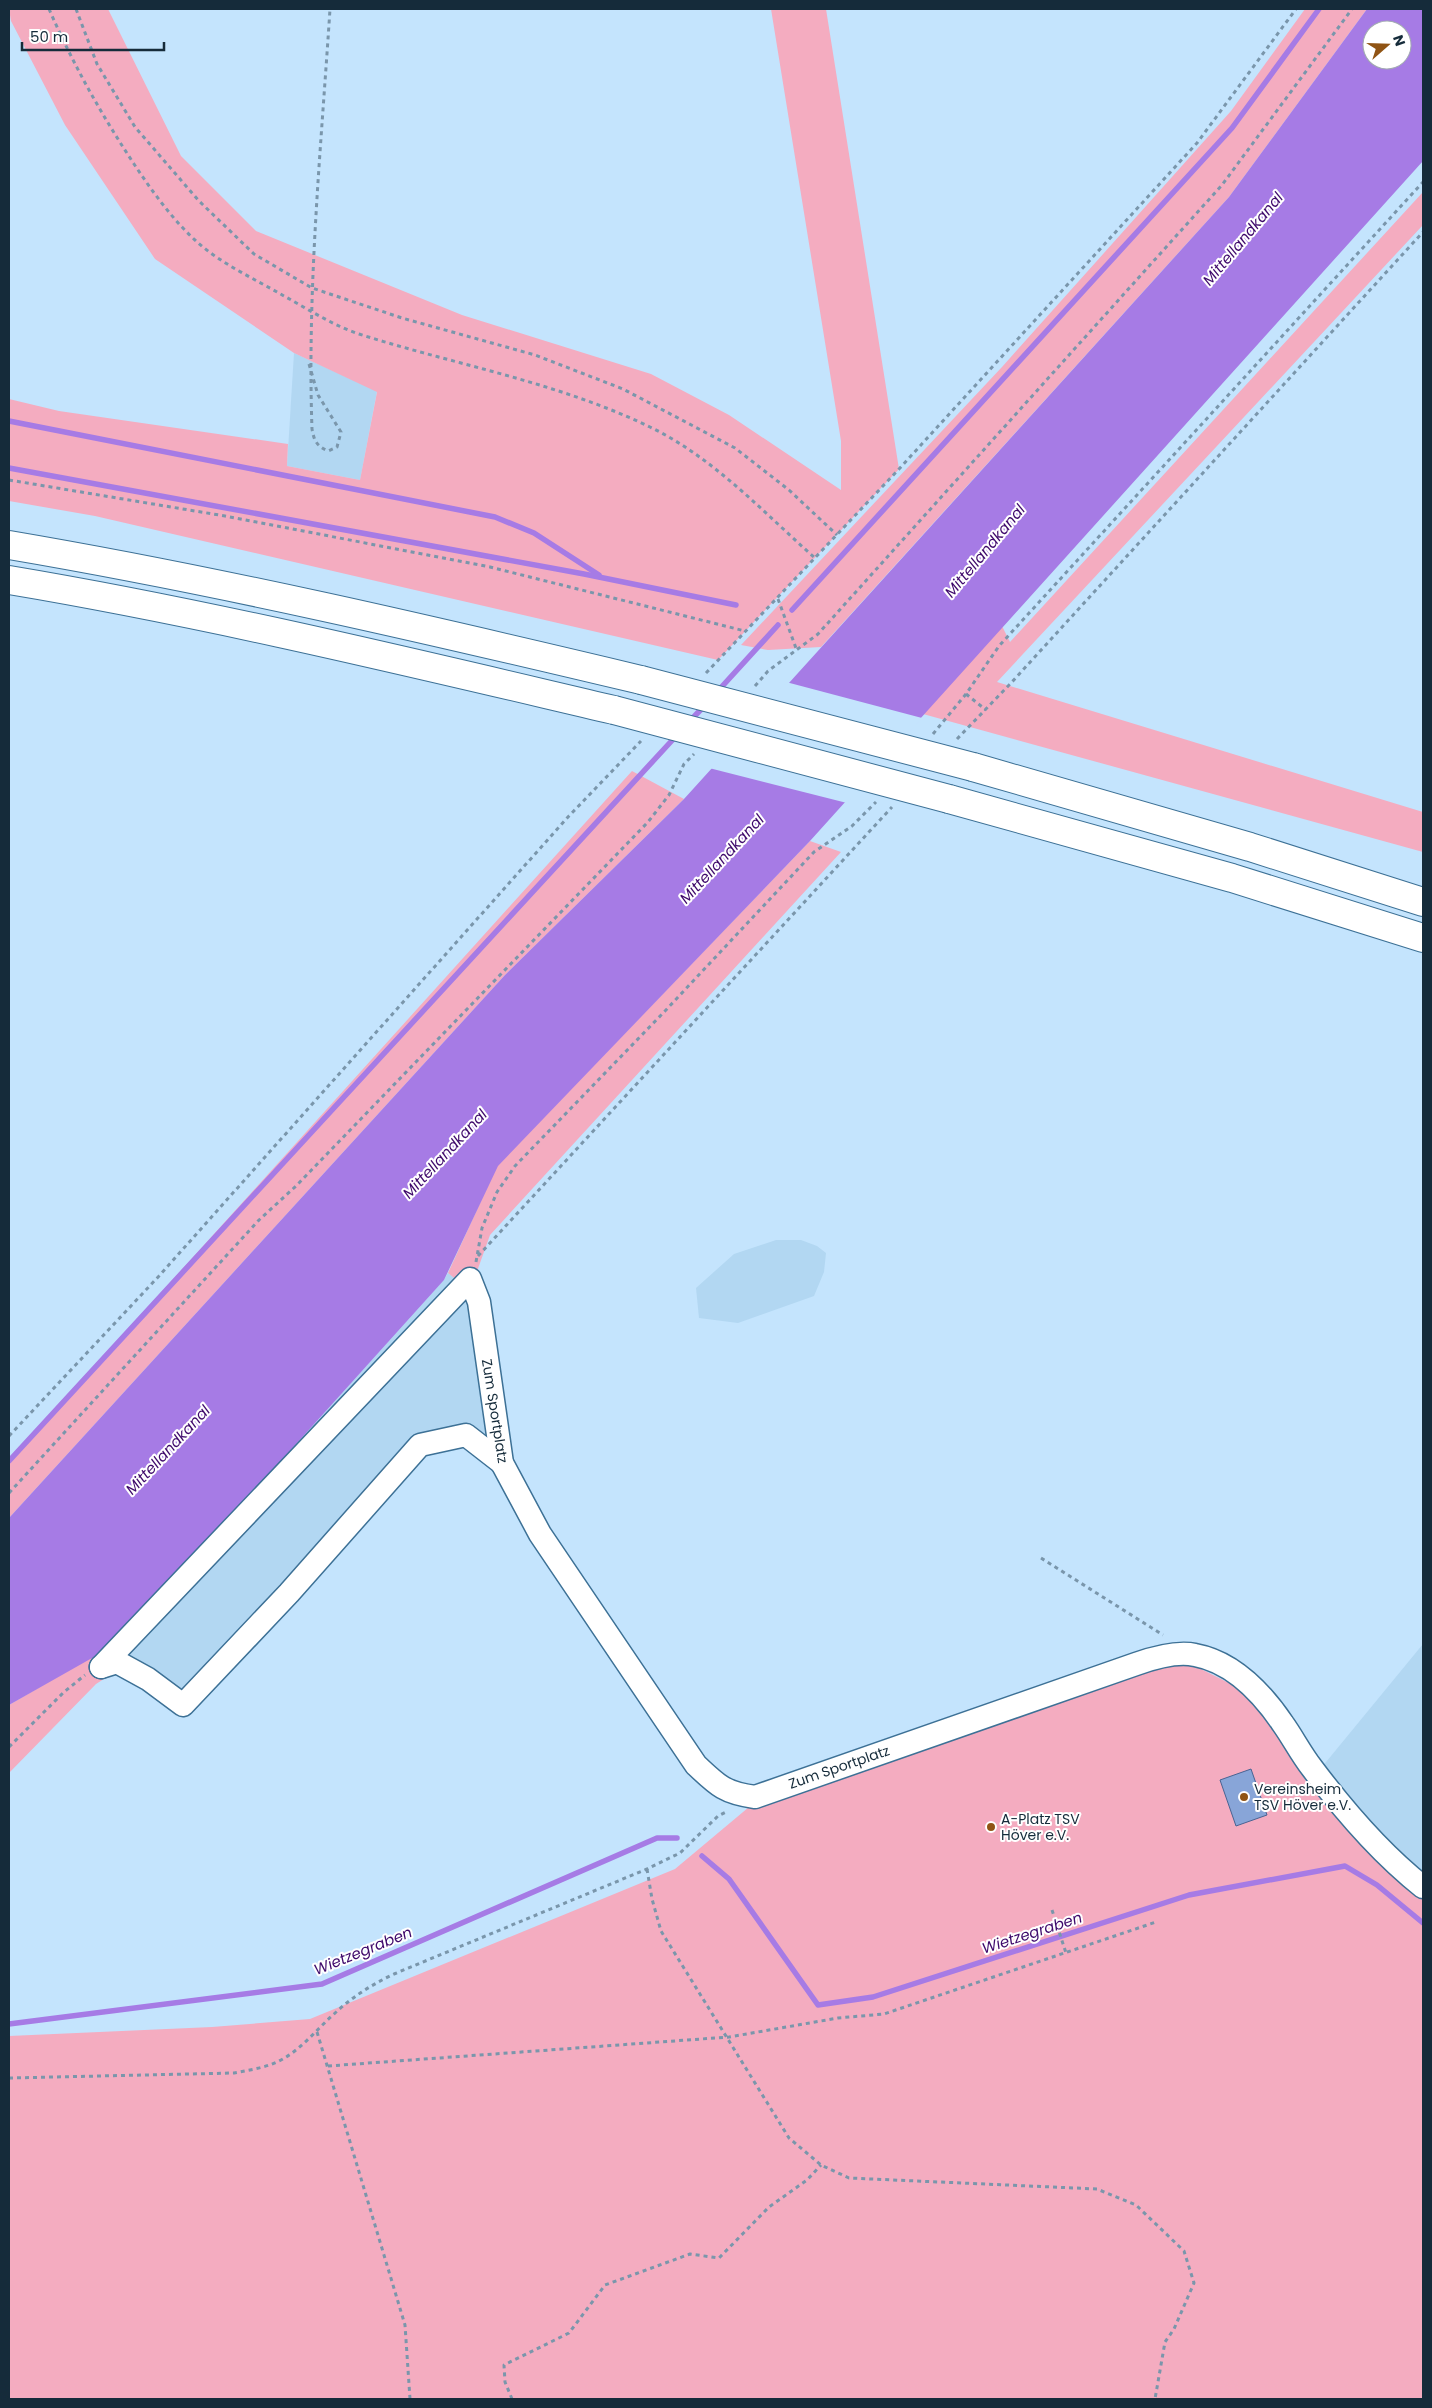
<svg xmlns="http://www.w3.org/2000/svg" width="1432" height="2408" viewBox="0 0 1432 2408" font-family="Poppins,sans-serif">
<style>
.built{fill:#b2d7f2}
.green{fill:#f4acc0}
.water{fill:#a67be5;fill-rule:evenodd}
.pier{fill:#c4e4fd}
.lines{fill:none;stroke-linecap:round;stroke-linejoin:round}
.stream{stroke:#a67be5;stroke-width:5.5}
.building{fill:#88a5d8;stroke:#496392}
.minor-casing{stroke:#3d7196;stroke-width:25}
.highway-casing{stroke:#3d7196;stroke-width:30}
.path{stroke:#7a96ab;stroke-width:3;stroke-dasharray:4 4;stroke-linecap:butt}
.minor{stroke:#fff;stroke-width:22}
.highway{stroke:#fff;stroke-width:28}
.highway-bridge-casing{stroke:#3d7196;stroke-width:30;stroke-linecap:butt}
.highway-bridge{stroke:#fff;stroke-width:28}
.poi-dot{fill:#905414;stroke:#fff;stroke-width:2}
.labels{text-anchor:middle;stroke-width:4;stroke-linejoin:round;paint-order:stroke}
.street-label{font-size:14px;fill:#152b3a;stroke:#fff}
.poi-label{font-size:14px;fill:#152b3a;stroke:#fff;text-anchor:start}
.water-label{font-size:15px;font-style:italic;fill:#3e096b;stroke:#fff}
</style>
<rect width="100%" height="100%" fill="#c4e4fd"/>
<g class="built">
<path d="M294 353 377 391 360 480 287 466Z"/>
<path d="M776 1240H801L817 1246 826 1253 824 1272 814 1296 738 1323 699 1318 696 1288 734 1254Z"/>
<path d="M448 1273 470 1291 493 1435 427 1452 295 1602 184 1718 98 1653 115 1645 444 1280Z"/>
<path d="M1423 1644V1880L1308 1784Z"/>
</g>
<g class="green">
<path d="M9 9H108L181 156 256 231 462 315 651 374 729 415 841 490V441L771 9H826L899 469 718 660 95 516 9 501V399L59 411 288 444 287 466 360 480 377 392 294 353 155 259 65 125 11 21Z"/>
<path d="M1305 9H1367L1229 197 821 647 768 650 741 645 1002 367 1231 111Z"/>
<path d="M1423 192V225L997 682 1423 812V852L923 714 1002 626 1010 642Z"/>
<path d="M632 771 684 799 505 975 9 1518V1461Z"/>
<path d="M810 841 841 852 490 1235 470 1291 448 1273 497 1166Z"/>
<path d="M98 1653 118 1670 96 1684 9 1773V1705Z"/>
<path d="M1189 1663 1251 1694 1308 1784 1423 1880V2399H9V2036L212 2027 310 2019 675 1869 749 1807 758 1802 1158 1669Z"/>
</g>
<path class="water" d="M1367 9H1423V161L810 841 498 1166 444 1280 115 1645 9 1705V1518L505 975 684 799 1229 197ZM1372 30H1402V60H1372Z"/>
<path class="pier" d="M786 682 922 718 847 803 709 768Z"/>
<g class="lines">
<g class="stream">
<path d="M9 421 495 517 534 533 599 575"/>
<path d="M9 468 584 574 736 605"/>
<path d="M792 610 1232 128 1319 9"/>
<path d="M717 692 778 625"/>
<path d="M690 721 706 704"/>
<path d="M9 1461 677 735"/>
<path d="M702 1856 729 1879 818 2005 873 1997 1189 1895 1345 1866 1377 1885 1423 1923"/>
<path d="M9 2024 322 1984 657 1838H677"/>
</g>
</g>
<path class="building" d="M1251 1769 1267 1815 1236 1826 1220 1780Z"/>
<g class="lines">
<defs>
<g id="minor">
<path d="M101 1667 470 1279 479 1302 502 1463 540 1534 696 1765C718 1786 725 1793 755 1797L1136 1664C1153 1658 1177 1651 1195 1655 1233 1662 1262 1693 1283 1724 1293 1738 1301 1754 1312 1768 1345 1812 1380 1853 1423 1887"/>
<path d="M101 1667 117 1662 148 1679 183 1705 289 1593 420 1445 466 1435 502 1463"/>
</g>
<g id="highway">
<path d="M9 545C221 581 431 630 641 680"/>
<path d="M9 580C212 614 413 663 614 710"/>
<path d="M973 767 1250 847 1423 902"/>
<path d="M949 799 1232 878 1423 938"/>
</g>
</defs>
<use href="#minor" class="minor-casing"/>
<use href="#highway" class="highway-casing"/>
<g class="path">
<path d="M49 9C73 64 101 114 134 164 152 191 172 219 196 241 221 264 255 279 284 296 308 309 332 325 359 334 456 365 557 382 650 427 714 458 763 512 815 558"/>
<path d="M76 9 97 64 135 127 199 201 254 254 312 288 402 318 535 355 623 389 735 448 789 490 837 535"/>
<path d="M309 364 318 395 341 432 337 447 328 451C317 446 314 441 312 429 307 289 321 149 330 9"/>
<path d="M9 480 225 516 490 567 745 631"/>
<path d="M778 599 797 651"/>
<path d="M706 673 899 469 1197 143 1296 9"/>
<path d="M755 686 768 671 818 634 1222 185 1352 9"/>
<path d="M966 694 986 710"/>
<path d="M933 734 966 694 999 646 1423 182"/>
<path d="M957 739 1011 683 1423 232"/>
<path d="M478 1256 892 807"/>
<path d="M476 1262 482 1228 497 1192 515 1166 665 1011 814 852 852 826 876 802"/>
<path d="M9 1436 159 1276 568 817 641 741"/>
<path d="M9 1493 259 1220 296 1186 648 822 669 795 684 764 694 754"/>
<path d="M1041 1558 1163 1635"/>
<path d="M9 1747 64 1692 85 1675"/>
<path d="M647 1869 652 1899 661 1931 789 2138 821 2165 849 2178 1097 2189 1136 2205 1184 2251 1194 2283 1174 2329 1165 2342 1155 2399"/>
<path d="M1052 1910 1066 1953"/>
<path d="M317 2032 405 2325 410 2399"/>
<path d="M328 2066 729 2037 838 2018 884 2014 1156 1922"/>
<path d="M9 2078 234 2073C249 2070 265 2068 279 2061 301 2050 316 2030 334 2014 352 1997 371 1985 394 1974L647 1869 680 1853 718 1816 728 1811"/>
<path d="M512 2399 505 2382 504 2365 569 2333 605 2285 690 2254 719 2258 769 2207 807 2180 821 2165"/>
</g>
<use href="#minor" class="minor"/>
<use href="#highway" class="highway"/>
<defs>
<g id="highway-bridge">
<path d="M641 680 973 767"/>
<path d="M614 710 949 799"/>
</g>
</defs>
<use href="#highway-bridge" class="highway-bridge-casing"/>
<use href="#highway-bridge" class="highway-bridge"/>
</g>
<g class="poi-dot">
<circle cx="1244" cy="1797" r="5"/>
<circle cx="991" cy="1827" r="5"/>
</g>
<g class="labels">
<g class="street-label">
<text transform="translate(495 1411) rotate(81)" y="5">Zum Sportplatz</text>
<text transform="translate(839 1767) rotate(-19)" y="5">Zum Sportplatz</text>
</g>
<g class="poi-label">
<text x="1254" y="1794">Vereinsheim<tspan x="1254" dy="16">TSV Höver e.V.</tspan></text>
<text x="1001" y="1824">A-Platz TSV<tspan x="1001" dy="16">Höver e.V.</tspan></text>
</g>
<g class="water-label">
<text transform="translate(1243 239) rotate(-50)" y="5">Mittellandkanal</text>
<text transform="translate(985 551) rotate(-50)" y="5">Mittellandkanal</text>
<text transform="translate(722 859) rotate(-47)" y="5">Mittellandkanal</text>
<text transform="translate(445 1154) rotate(-47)" y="5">Mittellandkanal</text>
<text transform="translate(168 1450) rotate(-47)" y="5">Mittellandkanal</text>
<text transform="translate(1032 1933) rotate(-18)" y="5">Wietzegraben</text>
<text transform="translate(363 1951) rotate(-22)" y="5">Wietzegraben</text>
</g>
</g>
<rect width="1432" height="2408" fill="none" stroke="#152b3a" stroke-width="20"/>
<g transform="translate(1387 45) rotate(70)"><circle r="24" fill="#ffffff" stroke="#a1aab0"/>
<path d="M0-4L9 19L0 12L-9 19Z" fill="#905414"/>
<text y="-8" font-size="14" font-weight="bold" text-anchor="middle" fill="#152b3a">N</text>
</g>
<path d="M22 42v8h142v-8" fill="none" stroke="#152b3a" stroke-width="2.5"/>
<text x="30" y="42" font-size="15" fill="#152b3a" stroke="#ffffff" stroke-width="4" paint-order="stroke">50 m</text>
</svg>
